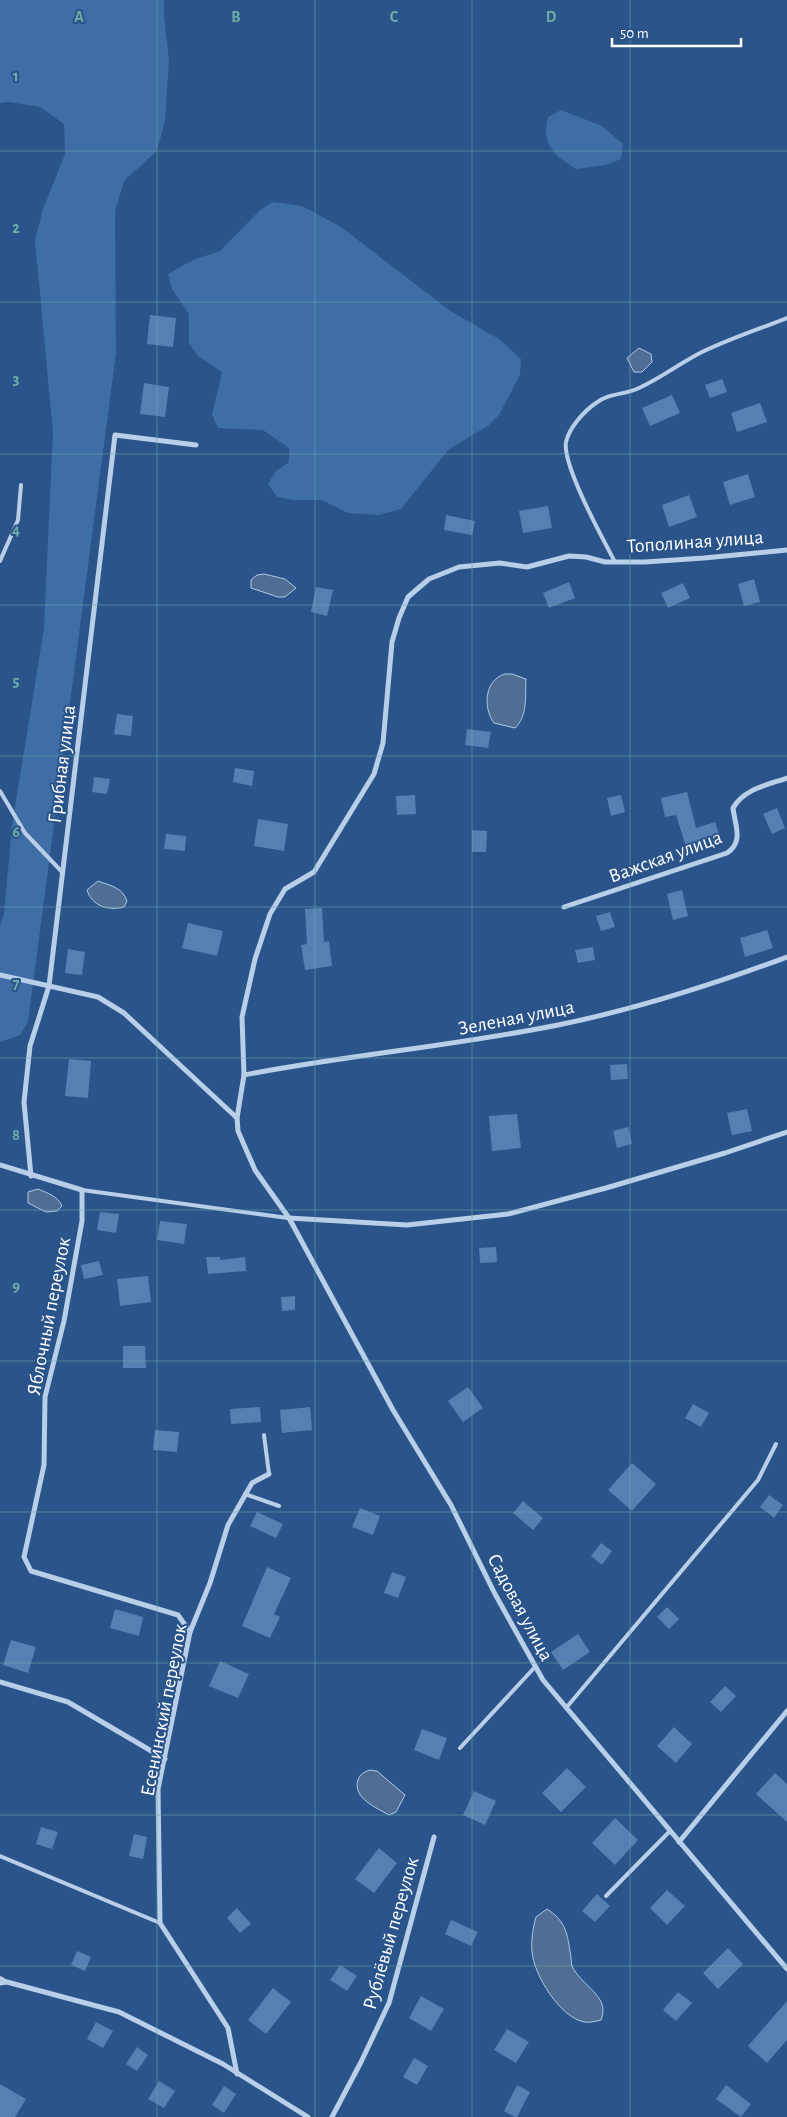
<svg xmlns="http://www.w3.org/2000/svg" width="787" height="2117" viewBox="0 0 787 2117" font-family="'Alegreya Sans',sans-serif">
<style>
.green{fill:#3f6da6}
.water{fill:#506d93;stroke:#adc9e9}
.building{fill:#567fb2}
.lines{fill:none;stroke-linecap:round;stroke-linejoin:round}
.lane{stroke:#b8cee9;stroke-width:4}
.street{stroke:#b8cee9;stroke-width:5}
.grid{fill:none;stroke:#6fada8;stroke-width:1;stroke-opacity:0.55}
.labels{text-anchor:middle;stroke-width:4;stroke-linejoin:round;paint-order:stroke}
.street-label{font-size:20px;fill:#fff;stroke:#2a548a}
.grid-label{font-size:16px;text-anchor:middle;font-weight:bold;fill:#6fada8;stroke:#2a548a;stroke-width:4;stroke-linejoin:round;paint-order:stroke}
</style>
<rect width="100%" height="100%" fill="#2a548a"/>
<g class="green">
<path d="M0 0H164V16L169 60 165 121 157 151 124 181 115 211 116 353 28 1022 20 1035 0 1042V926L4 913 12 826 44 628 53 433 35 240 43 209 65 154 64 124 40 107 9 102 0 103Z"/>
<path d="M561 110 602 126 623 144 621 159 606 165 576 169C554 155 541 145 548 117Z"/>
<path d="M273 202 302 206 341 227 449 310 499 339 521 359 520 375 499 415 488 426 449 449 401 509 379 515 348 513 322 500H293L277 497 268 484 276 471 289 462V448L263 430 218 428 212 415 222 372 198 356 189 343V314L172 289 168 274 193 260 220 251 260 210Z"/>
</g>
<g class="water">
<path d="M639 348 651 354 652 362 642 372H634L627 358Z"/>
<path d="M264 574 285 579 296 588 285 597H278L251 588V580L257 575Z"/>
<path d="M505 674H512L526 679C525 696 528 716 515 728L494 723C483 708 484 680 505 674Z"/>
<path d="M98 881C111 886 122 887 127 901L124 907C108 911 92 906 87 890Z"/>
<path d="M38 1189C47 1193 58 1196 62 1206L57 1211 46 1212 28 1203V1192Z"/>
<path d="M370 1770 377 1771 405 1795 396 1812 389 1815C377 1808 352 1798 358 1780 360 1774 364 1772 370 1770Z"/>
<path d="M547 1909C564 1920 567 1931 570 1951 571 1955 571 1962 572 1966 581 1986 611 1996 601 2020 596 2021 590 2023 585 2022 561 2019 533 1974 532 1951 531 1939 533 1928 536 1917Z"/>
</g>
<g class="building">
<path d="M150 315 176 318 173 347 147 344Z"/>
<path d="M722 379 727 392 710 398 705 385Z"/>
<path d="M144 383 169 387 165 417 140 414Z"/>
<path d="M672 395 680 413 650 426 642 408Z"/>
<path d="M760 403 767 422 737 432 731 413Z"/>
<path d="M748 474 755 497 730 505 723 482Z"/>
<path d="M689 495 697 517 669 527 662 505Z"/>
<path d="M548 506 552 528 523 533 519 511Z"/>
<path d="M446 515 475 521 472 535 444 530Z"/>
<path d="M754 579 760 602 744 606 738 584Z"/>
<path d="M569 582 575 598 549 608 543 593Z"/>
<path d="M683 583 690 598 668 608 661 593Z"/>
<path d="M316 587 333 590 327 616 311 612Z"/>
<path d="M117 714 133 716 131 736 114 734Z"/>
<path d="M467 729 491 732 488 748 465 745Z"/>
<path d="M235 768 254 771 252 786 233 782Z"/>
<path d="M94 777 110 779 107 794 92 792Z"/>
<path d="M687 792 696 828 715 822 722 842 688 853 676 815 665 817 661 798Z"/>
<path d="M415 795 416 814 397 815 396 796Z"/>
<path d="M621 795 625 812 611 816 607 798Z"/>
<path d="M777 808 785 828 772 834 763 814Z"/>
<path d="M258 819 288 824 284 851 254 846Z"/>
<path d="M472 830 487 831 486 852H472Z"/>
<path d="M166 834 186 836 185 851 164 849Z"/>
<path d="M682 890 688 916 673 920 667 894Z"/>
<path d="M322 908 324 942 329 941 332 966 305 970 301 945 307 944 305 909Z"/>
<path d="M610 912 615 927 601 931 596 916Z"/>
<path d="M188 923 223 931 217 956 182 948Z"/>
<path d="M767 930 773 948 745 957 740 938Z"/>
<path d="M593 947 595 960 578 963 575 950Z"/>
<path d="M68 949 85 952 82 975 65 973Z"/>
<path d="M69 1059 91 1061 88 1098 65 1096Z"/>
<path d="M627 1064 628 1079 611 1080 610 1065Z"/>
<path d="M747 1109 752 1131 732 1135 727 1113Z"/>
<path d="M517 1114 521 1148 492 1151 489 1116Z"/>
<path d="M628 1127 632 1144 617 1148 613 1131Z"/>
<path d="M100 1212 119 1214 116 1233 97 1230Z"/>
<path d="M160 1221 187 1224 184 1244 157 1240Z"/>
<path d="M496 1247 497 1262 480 1263 479 1248Z"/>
<path d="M206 1257H220V1260L245 1257 246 1271 208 1274Z"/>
<path d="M99 1261 103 1275 84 1279 81 1265Z"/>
<path d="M148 1276 151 1302 120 1306 117 1279Z"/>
<path d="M295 1296V1310L282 1311 281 1297Z"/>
<path d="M123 1346H145L146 1368H123Z"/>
<path d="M468 1387 483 1408 463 1422 448 1401Z"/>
<path d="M693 1404 709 1413 701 1427 685 1418Z"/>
<path d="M260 1407 261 1422 231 1424 230 1409Z"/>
<path d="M310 1407 312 1430 282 1433 280 1410Z"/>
<path d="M155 1430 179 1432 177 1452 153 1450Z"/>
<path d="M632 1463 656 1484 632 1511 608 1490Z"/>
<path d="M769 1495 783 1505 774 1518 760 1507Z"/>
<path d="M523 1501 543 1518 533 1530 513 1513Z"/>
<path d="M360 1508 380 1516 373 1535 352 1527Z"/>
<path d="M257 1512 283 1524 276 1538 250 1526Z"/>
<path d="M601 1543 612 1551 602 1565 591 1556Z"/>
<path d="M267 1567 291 1578 274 1614 280 1617 270 1638 242 1626Z"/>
<path d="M392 1572 406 1577 398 1598 384 1593Z"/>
<path d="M667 1607 679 1619 669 1629 657 1617Z"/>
<path d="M115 1609 143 1617 139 1636 110 1628Z"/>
<path d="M578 1634 590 1652 563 1670 551 1652Z"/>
<path d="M11 1640 36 1647 28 1673 3 1665Z"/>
<path d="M220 1661 249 1674 238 1698 209 1686Z"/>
<path d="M725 1686 736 1696 721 1712 710 1702Z"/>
<path d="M674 1727 692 1744 676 1763 657 1746Z"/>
<path d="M422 1729 447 1738 439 1760 414 1750Z"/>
<path d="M567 1768 586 1787 561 1812 542 1793Z"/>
<path d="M775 1773 787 1784V1822L756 1794Z"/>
<path d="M474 1791 496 1801 485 1825 463 1815Z"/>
<path d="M615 1818 638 1840 615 1865 592 1843Z"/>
<path d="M41 1827 58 1832 52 1849 36 1844Z"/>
<path d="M134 1834 147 1837 143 1859 129 1856Z"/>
<path d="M379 1848 397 1863 374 1893 355 1879Z"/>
<path d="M667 1890 685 1906 667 1925 650 1908Z"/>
<path d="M597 1894 610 1906 595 1922 582 1911Z"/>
<path d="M237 1908 251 1924 240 1933 227 1918Z"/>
<path d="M451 1920 478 1932 471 1946 445 1934Z"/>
<path d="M728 1948 743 1964 718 1989 703 1973Z"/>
<path d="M77 1951 91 1957 85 1971 71 1965Z"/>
<path d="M340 1965 357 1976 347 1991 330 1980Z"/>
<path d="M273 1988 291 2002 266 2034 248 2020Z"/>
<path d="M678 1992 692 2003 676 2021 663 2010Z"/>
<path d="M421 1996 444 2009 431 2031 409 2018Z"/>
<path d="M787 2001V2040L767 2063 748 2046Z"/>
<path d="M96 2022 113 2031 103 2048 87 2039Z"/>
<path d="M507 2029 529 2042 516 2063 494 2050Z"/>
<path d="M137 2047 148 2055 137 2071 126 2064Z"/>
<path d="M414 2058 428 2066 417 2085 403 2077Z"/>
<path d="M159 2081 175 2091 164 2108 148 2099Z"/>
<path d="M0 2084 26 2099 15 2117H0Z"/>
<path d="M517 2085 530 2092 517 2117H515L504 2111Z"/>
<path d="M726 2085 751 2104 741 2117 716 2099Z"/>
<path d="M224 2086 236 2094 224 2113 212 2105Z"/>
</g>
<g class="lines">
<g class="lane">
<path d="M0 561 18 520 21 485"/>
<path d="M615 562C603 539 562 465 566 442 569 428 584 411 596 403 608 393 625 395 639 388 661 378 680 363 702 352 729 339 759 329 787 318"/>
<path d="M0 791 25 833 63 873"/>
<path d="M82 1190 288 1218"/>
<path d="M264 1435 269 1474"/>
<path d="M245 1494 279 1506"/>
<path d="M566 1708 758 1480 776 1444"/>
<path d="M460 1748 535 1667"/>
<path d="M0 1856 160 1923"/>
<path d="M606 1896 670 1831"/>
<path d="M0 1978 7 1982"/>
</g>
<g class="street">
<path d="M787 550 704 558 645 562H605L586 557 569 556 527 567 500 563 459 567 429 579 408 597 399 618 392 642 383 743 374 774 314 872 285 889 270 914 255 959 242 1017 244 1075 237 1118 238 1131 255 1170 289 1218 393 1410 451 1505 495 1594 543 1680 787 1969"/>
<path d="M564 907 727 853C744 842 735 825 733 808 744 789 767 785 787 778"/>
<path d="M0 975 98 997 124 1013 237 1118"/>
<path d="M244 1075C348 1055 454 1046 558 1025 637 1009 712 985 787 957"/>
<path d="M0 1165 82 1190V1221L64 1321 45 1397 44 1465 24 1557 31 1571 178 1615 190 1632"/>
<path d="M31 1176 24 1102 30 1046 49 986 115 435 196 445"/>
<path d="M289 1218 407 1225 508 1214 606 1188 725 1153 787 1132"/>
<path d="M0 1682 68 1702 165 1759"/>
<path d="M679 1842 787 1711"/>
<path d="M0 1983 7 1982 119 2012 223 2064 308 2117"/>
<path d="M237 2074 228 2028 160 1923 158 1789 190 1632 210 1583 228 1525 252 1483 269 1474"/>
<path d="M332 2117 361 2062 389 2003 434 1837"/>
</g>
</g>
<path class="grid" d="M157 0V2117M315 0V2117M472 0V2117M630 0V2117M0 151H787M0 302H787M0 454H787M0 605H787M0 756H787M0 907H787M0 1058H787M0 1210H787M0 1361H787M0 1512H787M0 1663H787M0 1815H787M0 1966H787"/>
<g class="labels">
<g class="street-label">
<text transform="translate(695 541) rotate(-4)" y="7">Тополиная улица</text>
<text transform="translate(61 764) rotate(-83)" y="7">Грибная улица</text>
<text transform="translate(665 856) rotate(-20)" y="7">Важская улица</text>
<text transform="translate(516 1017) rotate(-11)" y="7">Зеленая улица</text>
<text transform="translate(48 1316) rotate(-79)" y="7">Яблочный переулок</text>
<text transform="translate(521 1607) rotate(62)" y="7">Садовая улица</text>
<text transform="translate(163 1710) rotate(-79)" y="7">Есенинский переулок</text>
<text transform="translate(390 1933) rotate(-74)" y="7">Рублёвый переулок</text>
</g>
</g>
<g class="grid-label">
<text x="79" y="22">A</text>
<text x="236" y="22">B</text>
<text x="394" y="22">C</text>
<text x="551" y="22">D</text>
<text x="16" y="81">1</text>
<text x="16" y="233">2</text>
<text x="16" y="384">3</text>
<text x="16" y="535">4</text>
<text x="16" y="686">5</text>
<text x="16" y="837">6</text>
<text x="16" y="989">7</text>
<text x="16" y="1140">8</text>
<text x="16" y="1291">9</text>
</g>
<path d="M612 38v8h129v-8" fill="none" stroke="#ffffff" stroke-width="2.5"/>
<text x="620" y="38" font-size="15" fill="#ffffff" stroke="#2a548a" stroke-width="4" paint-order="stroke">50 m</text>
</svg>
